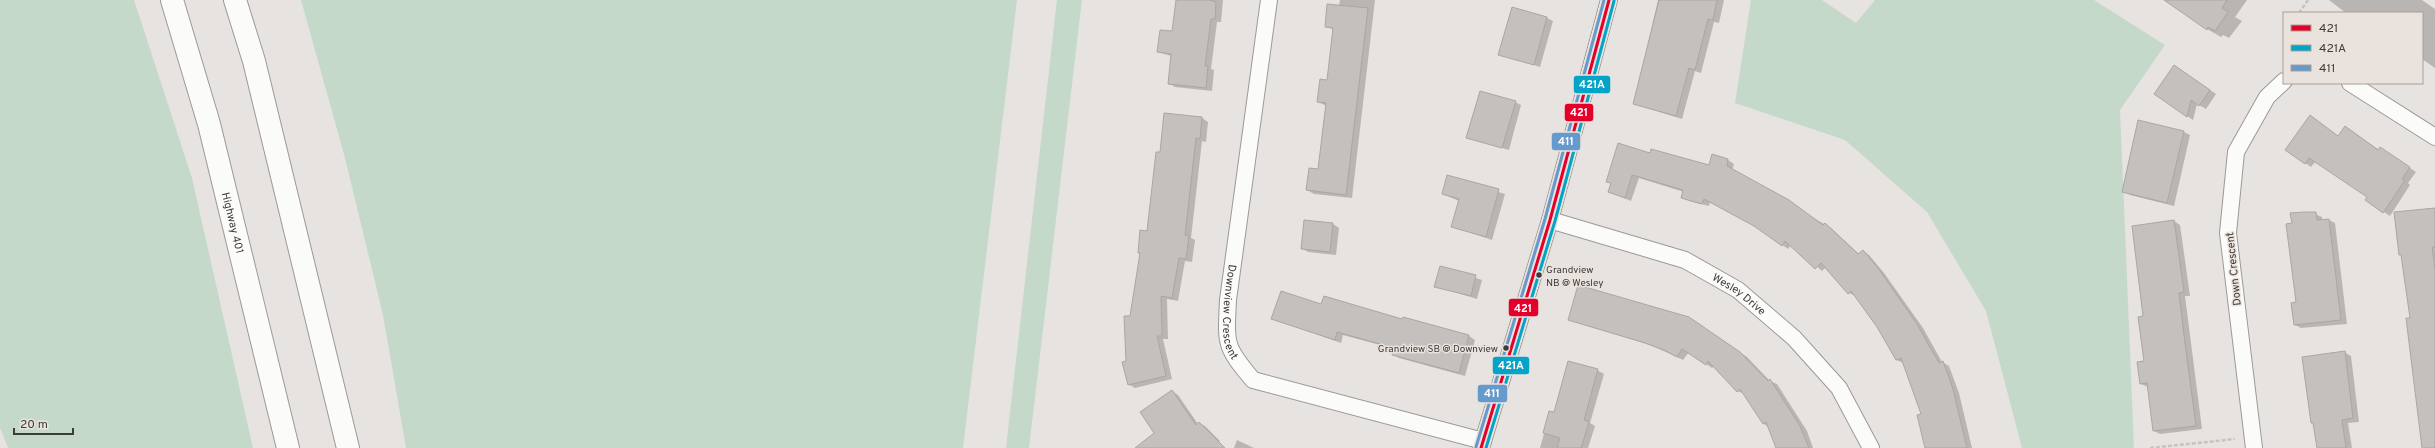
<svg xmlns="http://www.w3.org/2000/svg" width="2435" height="448" viewBox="0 0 2435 448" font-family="Overpass,sans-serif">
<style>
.green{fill:#c5d9ca}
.shadow{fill:#0003}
.building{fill:#c4c0be;stroke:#a9a6a4}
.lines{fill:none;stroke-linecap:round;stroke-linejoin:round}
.minor-casing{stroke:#9c9996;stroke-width:18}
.motorway-casing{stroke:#9c9996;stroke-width:24}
.path{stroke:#c5c4c2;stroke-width:2.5;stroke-dasharray:4 2;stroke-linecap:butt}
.minor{stroke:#fbfbfa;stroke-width:16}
.motorway{stroke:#fbfbfa;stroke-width:22}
.bus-1-casing{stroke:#eae3dd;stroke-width:6}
.bus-2-casing{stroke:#eae3dd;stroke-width:6}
.bus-3-casing{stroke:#eae3dd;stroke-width:6}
.bus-1{stroke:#e4002b;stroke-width:3}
.bus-2{stroke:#03a4c7;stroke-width:3}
.bus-3{stroke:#69c;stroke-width:3}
.bus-dot{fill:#3e3b39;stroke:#eae3dd;stroke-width:1.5}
.labels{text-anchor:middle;stroke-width:3;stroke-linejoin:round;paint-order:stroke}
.bus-label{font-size:10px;fill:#3e3b39;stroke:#eae3dd;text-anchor:start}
.street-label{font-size:11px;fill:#3e3b39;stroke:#eae3dd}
.line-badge{stroke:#eae3dd;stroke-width:1.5}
.badge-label{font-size:11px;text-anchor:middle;font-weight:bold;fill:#fff}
</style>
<rect width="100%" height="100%" fill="#e7e3e0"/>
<g class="green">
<path d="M0 0H134L192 178 253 448H8L0 428Z"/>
<path d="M301 0H1017L963 448H406L383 315 345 158Z"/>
<path d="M1057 0H1082L1029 448H1006Z"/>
<path d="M1751 0H1822L1856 23 1875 0H2094L2165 45 2120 110 2134 448H2022L1986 311 1927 212 1845 140 1735 103Z"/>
</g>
<g class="shadow">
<path d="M1177 0H1223L1221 22H1217L1211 69 1214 70 1212 91 1175 87 1169 83 1171 56 1158 52 1173 32Z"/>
<path d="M1340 0H1375L1352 198 1314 194 1307 190 1318 170 1327 106 1318 102 1328 81 1334 30 1326 26 1339 6Z"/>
<path d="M1658 0H1724L1719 23 1714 22 1701 73 1695 71 1682 119 1634 104Z"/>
<path d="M2166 0H2247L2235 17 2242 21 2229 38 2223 35 2221 37 2207 29Z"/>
<path d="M2329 0H2422L2435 9V68L2422 59V13H2346Z"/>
<path d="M1547 18 1553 21 1540 67 1500 54Z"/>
<path d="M2180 70 2216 94 2206 109 2197 104 2193 120 2155 94Z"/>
<path d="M1515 102 1521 105 1509 150 1468 138Z"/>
<path d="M1202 118 1208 122 1206 142 1202 141 1191 238 1195 240 1192 262 1185 261 1178 301 1167 299 1168 339H1163L1172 379 1135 388 1128 384 1127 362 1131 317 1141 254 1139 252 1147 232 1161 153Z"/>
<path d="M2316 120 2339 137 2352 131 2379 150 2386 152 2416 172 2408 183 2410 185 2390 216 2366 200 2368 197 2316 161 2311 167 2286 150Z"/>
<path d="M2184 132 2190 135 2174 206 2130 195 2123 191Z"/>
<path d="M1651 154 1710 166 1713 156 1728 160 1734 164 1732 171 1831 228 1859 254 1863 251 1869 255 1884 273 1923 328 1942 362 1949 366 1959 393 1972 448H1929L1922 413 1904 363 1896 360 1878 327 1855 296 1849 293 1826 267 1822 271 1791 245 1788 249 1756 226 1710 202 1709 206 1689 201 1682 197 1684 192 1639 178 1631 201 1609 192 1612 184 1607 181Z"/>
<path d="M1448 176 1505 194 1492 240 1452 226 1459 201 1443 194Z"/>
<path d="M2435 209V448H2422L2411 318 2402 256 2400 254Z"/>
<path d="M2315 214 2322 217V221L2329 220 2335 223 2347 324 2301 328 2295 325 2297 303 2293 224Z"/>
<path d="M2174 221 2180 225 2190 296H2185L2202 429 2160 434 2154 431 2148 387 2141 384 2145 362 2144 317Z"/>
<path d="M1333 224 1339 228 1336 255 1308 252 1302 248Z"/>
<path d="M1441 267 1482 280 1477 299 1435 286Z"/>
<path d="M1322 306 1403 320 1404 318 1469 336 1475 340 1465 376 1399 358 1393 354 1395 349 1343 335 1341 343 1273 319Z"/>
<path d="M1569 319 1695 322 1747 357 1770 381 1777 384 1807 431 1813 448H1778L1769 427 1764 424 1745 394 1737 391 1714 366 1712 368 1689 352 1683 360 1653 346Z"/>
<path d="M2344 352 2351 356 2359 422 2348 423 2352 448H2317Z"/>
<path d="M1597 370 1604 374 1590 423 1595 426 1588 448H1540L1550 412 1555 413Z"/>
<path d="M1172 391 1178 395 1198 424 1199 423 1205 426 1220 441 1214 448H1154L1155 434Z"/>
<path d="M1237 440 1254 448H1234Z"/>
</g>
<g class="building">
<path d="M1176 0H1210L1216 2 1215 19H1211L1205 66H1208L1206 88 1168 84 1171 54 1157 52 1160 30 1172 31Z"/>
<path d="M1659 0H1717L1713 20 1708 19 1695 70 1689 68 1676 116 1633 104Z"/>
<path d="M2164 0H2227L2222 8 2228 12 2215 31 2208 27 2207 30Z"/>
<path d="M1327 4 1368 8 1346 195 1306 190 1309 168 1318 169 1326 103 1317 102 1320 79 1327 80 1333 28 1325 27Z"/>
<path d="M1512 7 1547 17 1534 65 1498 55Z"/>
<path d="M2174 65 2210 90 2199 106 2191 100 2187 117 2154 94Z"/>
<path d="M1480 91 1516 101 1502 148 1466 138Z"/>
<path d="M1164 113 1202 117 1200 139 1196 138 1185 235 1189 236 1186 259 1179 258 1172 298 1161 296 1162 336H1157L1166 376 1128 385 1122 362 1126 361 1124 316H1130L1140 253H1138L1140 230 1147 231 1156 152H1160Z"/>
<path d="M2310 115 2338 136 2345 126 2378 150 2380 147 2410 167 2402 179 2405 180 2383 213 2365 200 2367 197 2309 158 2305 164 2285 150Z"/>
<path d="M2138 120 2184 131 2167 203 2122 192Z"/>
<path d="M1618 143 1650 153 1651 149 1709 165 1712 154 1728 159 1727 166 1789 200 1823 225 1825 223 1858 254 1863 250 1878 268 1917 324 1939 363 1943 361 1953 389 1967 448H1925L1917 415 1921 414 1901 358 1896 360 1877 327 1851 291 1848 294 1821 263 1815 269 1785 241 1782 246 1754 226 1704 199 1702 204 1681 198 1683 190 1632 175 1625 198 1608 192 1611 183 1606 182Z"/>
<path d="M1447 175 1499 189 1486 237 1451 227 1459 199 1442 194Z"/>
<path d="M2435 208V247H2432L2435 268V448H2422L2406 318H2410L2401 255H2399L2394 212Z"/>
<path d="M2304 212H2316L2317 220 2329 219 2341 320 2294 325 2291 303 2296 302 2286 224 2292 223 2290 213Z"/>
<path d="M1304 220 1333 223 1330 252 1301 249Z"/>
<path d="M2174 220 2184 292 2179 293 2185 343 2196 426 2153 431 2147 383 2140 384 2137 362 2144 361 2138 317 2143 316 2132 226Z"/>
<path d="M1440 266 1476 275 1471 296 1434 287Z"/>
<path d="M1578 285 1689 317 1740 352 1768 381 1770 379 1800 426 1809 448H1776L1766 422 1763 424 1740 389 1737 392 1708 361 1706 365 1682 349 1677 357 1666 351 1645 343 1568 320Z"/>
<path d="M1281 291 1321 304 1324 296 1402 319 1403 317 1469 335 1459 373 1392 355 1394 348 1337 332 1335 340 1271 319Z"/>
<path d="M2345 351 2353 418 2342 420 2346 448H2317L2313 423H2311L2302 357Z"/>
<path d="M1568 361 1598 369 1584 420 1589 422 1581 448H1557L1560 438 1543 433 1549 411 1554 412Z"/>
<path d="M1172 390 1196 425 1199 422 1225 448H1135L1154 433 1140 412Z"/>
</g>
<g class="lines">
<defs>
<g id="minor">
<path id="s1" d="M1269 0 1228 300C1226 344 1224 346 1253 380L1483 441"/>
<path d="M2350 83 2435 137"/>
<path id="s2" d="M1550 220 1685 260 1738 290 1794 338 1839 388 1871 448"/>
<path d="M1481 448 1550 220 1609 0"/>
<path d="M2254 448 2228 233 2236 152 2267 97 2284 81"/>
</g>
<g id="motorway">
<path id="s3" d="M172 0 209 124 288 448"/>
<path d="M235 0 254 61 348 448"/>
</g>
</defs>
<use href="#minor" class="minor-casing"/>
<use href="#motorway" class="motorway-casing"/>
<g class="path">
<path d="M2299 13 2308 0"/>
<path d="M2150 448 2235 439"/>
</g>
<use href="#minor" class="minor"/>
<use href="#motorway" class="motorway"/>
<defs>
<path id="bus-1" d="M1481 448 1550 220 1609 0"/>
<path id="bus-2" d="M1486 448 1555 221 1614 1"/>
<path id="bus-3" d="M1476 447 1545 219 1604 0"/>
</defs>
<use href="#bus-1" class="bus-1-casing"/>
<use href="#bus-2" class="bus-2-casing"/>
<use href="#bus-3" class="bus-3-casing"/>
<use href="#bus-1" class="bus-1"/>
<use href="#bus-2" class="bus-2"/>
<use href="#bus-3" class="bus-3"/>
</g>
<g class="bus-dot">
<circle cx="1539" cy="275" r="3.5"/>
<circle cx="1506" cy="348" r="3.5"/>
</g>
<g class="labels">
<g class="bus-label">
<text x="1546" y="273">Grandview<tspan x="1546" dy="13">NB @ Wesley</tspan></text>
<text x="1498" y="352" text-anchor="end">Grandview SB @ Downview</text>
</g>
<g class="street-label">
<text dy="4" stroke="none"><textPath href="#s3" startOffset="231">Highway 401</textPath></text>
<text transform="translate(2233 269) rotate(-96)" y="4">Down Crescent</text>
<text dy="4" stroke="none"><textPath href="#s2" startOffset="205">Wesley Drive</textPath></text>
<text dy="4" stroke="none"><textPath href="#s1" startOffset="315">Downview Crescent</textPath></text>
</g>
</g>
<g class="line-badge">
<rect x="1573" y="75" width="38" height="19" rx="4" fill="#03a4c7"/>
<rect x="1564" y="103" width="30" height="19" rx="4" fill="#e4002b"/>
<rect x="1551" y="132" width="30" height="19" rx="4" fill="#69c"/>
<rect x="1508" y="298" width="31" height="19" rx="4" fill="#e4002b"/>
<rect x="1492" y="356" width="38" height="19" rx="4" fill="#03a4c7"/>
<rect x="1477" y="384" width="31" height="19" rx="4" fill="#69c"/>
</g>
<g class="badge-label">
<text x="1592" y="88">421A</text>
<text x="1579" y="116">421</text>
<text x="1566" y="145">411</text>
<text x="1523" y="312">421</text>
<text x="1511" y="369">421A</text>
<text x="1492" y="397">411</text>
</g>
<rect x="2283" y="12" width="140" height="72" fill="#eae3dd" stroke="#a5a09b"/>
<rect x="2291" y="25" width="20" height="6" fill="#e4002b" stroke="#a5a09b"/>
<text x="2319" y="32" font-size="12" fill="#3e3b39">421</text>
<rect x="2291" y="45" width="20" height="6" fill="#03a4c7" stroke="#a5a09b"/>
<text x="2319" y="52" font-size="12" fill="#3e3b39">421A</text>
<rect x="2291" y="65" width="20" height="6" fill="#6699cc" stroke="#a5a09b"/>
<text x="2319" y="72" font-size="12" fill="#3e3b39">411</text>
<path d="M14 428v6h59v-6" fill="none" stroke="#3e3b39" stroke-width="2"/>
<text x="20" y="428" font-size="12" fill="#3e3b39" stroke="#eae3dd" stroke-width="3" paint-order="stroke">20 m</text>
</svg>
